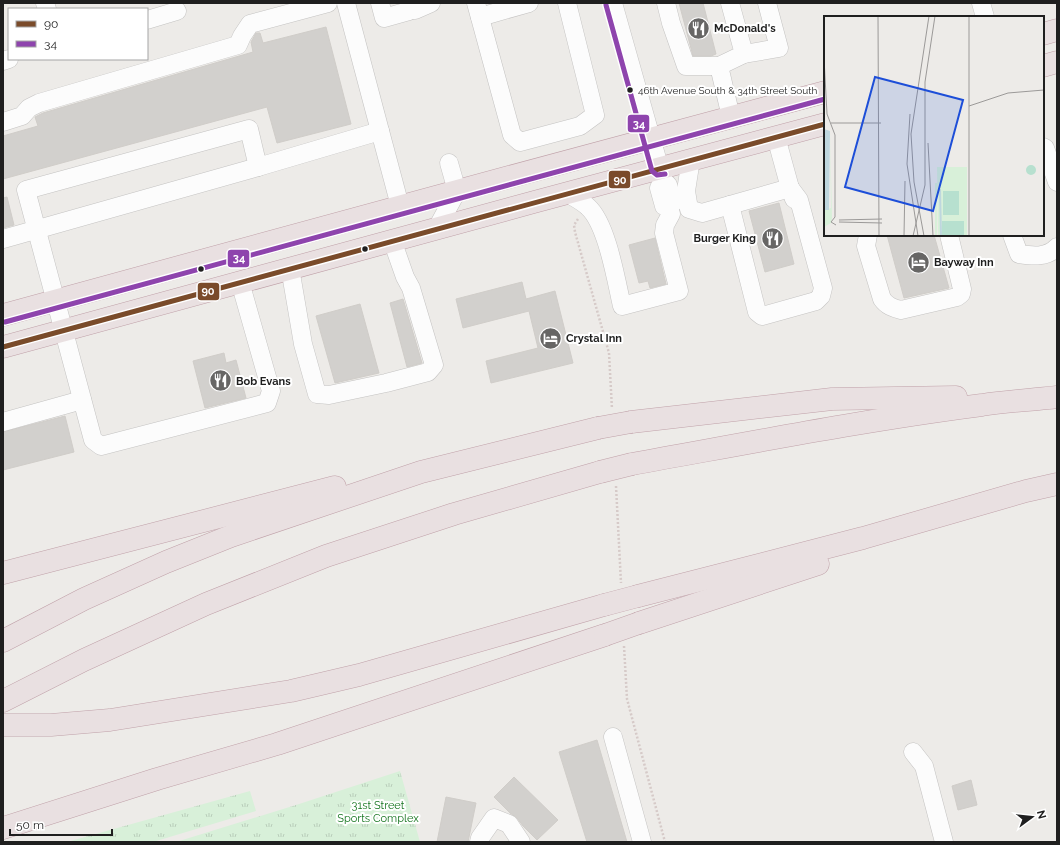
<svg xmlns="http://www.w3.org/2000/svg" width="1060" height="845" viewBox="0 0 1060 845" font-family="Raleway,sans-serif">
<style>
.park{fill:url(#park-tufts)}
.building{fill:#d2d0cd;stroke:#d0cdc9}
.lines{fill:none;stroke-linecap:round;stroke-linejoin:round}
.minor-casing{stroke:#c4c3c2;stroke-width:19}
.highway-casing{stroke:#c0a1a9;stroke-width:23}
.path{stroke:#d6cac8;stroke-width:2.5;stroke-dasharray:2 2;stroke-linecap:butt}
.minor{stroke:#fcfcfc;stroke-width:18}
.highway{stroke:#e9e0e1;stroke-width:22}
.highway-bridge-casing{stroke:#c0a1a9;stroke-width:23;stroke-linecap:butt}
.highway-bridge{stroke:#e9e0e1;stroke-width:22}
.bus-1-casing{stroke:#fff;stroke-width:8}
.bus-2-casing{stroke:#fff;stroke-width:8}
.bus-1{stroke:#7a4b2a;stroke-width:5}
.bus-2{stroke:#8e44ad;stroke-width:5}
.bus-dot{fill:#1f1f1f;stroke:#fff;stroke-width:1.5}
.labels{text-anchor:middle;stroke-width:4;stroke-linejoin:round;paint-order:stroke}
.bus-label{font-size:10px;fill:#1f1f1f;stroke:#fff;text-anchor:start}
.poi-label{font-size:11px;font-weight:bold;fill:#1f1f1f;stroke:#fff;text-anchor:start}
.park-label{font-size:11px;fill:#15751f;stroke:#fff}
.inset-river{fill:none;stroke:#bed6de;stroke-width:2}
.inset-road{fill:none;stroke:#9b9998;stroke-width:1}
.view{fill:#1d4ed8;fill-opacity:0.15;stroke:#1d4ed8;stroke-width:2}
.inset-edge{fill:none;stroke:#1f1f1f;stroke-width:2}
.line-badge{stroke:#fff;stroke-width:1.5}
.badge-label{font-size:11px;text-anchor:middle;font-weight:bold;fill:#fff}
</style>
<defs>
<pattern id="park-tufts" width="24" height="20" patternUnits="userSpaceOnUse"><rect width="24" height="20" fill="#d8f0d9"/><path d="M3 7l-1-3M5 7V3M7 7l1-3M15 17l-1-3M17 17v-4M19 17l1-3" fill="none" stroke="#b9cdba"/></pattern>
</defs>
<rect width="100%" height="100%" fill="#edebe8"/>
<g class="park">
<path d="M400 771 420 842H176L296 805Z"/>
<path d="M250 791 256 811 153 842H67Z"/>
</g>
<g class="building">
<path d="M679 3H703L716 54 711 56H693Z"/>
<path d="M326 27 351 124 277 143 267 107 3 179V136L38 126 35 117 43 113 253 52 251 42 256 33H260L263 43Z"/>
<path d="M7 197 14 225 3 228V198Z"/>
<path d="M779 203 794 264 765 272 749 211Z"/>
<path d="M887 235H934L949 288 904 298Z"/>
<path d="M655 238 666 284 650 288 648 281 639 283 629 245Z"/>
<path d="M522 282 526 299 555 291 573 363 491 383 486 361 538 348 529 311 463 328 456 299Z"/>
<path d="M403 299 422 363 407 367 390 303Z"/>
<path d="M360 304 379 373 335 383 316 316Z"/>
<path d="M224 353 226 363 236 360 246 398 205 408 193 361Z"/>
<path d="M65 416 74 452 3 470V432Z"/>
<path d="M597 740 627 842H587L559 752Z"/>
<path d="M514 777 558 820 537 840 523 826 517 818 510 813 494 797Z"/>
<path d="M971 780 977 805 958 810 952 786Z"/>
<path d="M446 797 476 803 468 842H437Z"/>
</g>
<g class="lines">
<defs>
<g id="minor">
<path d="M45 3 47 9"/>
<path d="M346 3 380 131"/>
<path d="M380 3 384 18 409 11"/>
<path d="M476 3 512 135 520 142 580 126 595 115 567 3"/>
<path d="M613 3 663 180 668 185 673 203 669 208 664 206 659 188 663 180"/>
<path d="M666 3 671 23 686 66H719L744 54 730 3"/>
<path d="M981 3 985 17"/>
<path d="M415 10 431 3"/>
<path d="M480 17 529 3"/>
<path d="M147 20 177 11"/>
<path d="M744 54 779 48 767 3"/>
<path d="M3 61 9 59"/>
<path d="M719 66 731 117"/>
<path d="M3 122 22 116 29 108 39 103 238 45 242 36 250 24 328 3"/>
<path d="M776 137 790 188 794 199"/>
<path d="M1043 147 1045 148 1057 182"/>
<path d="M691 159 686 191 689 209 702 213 790 188"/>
<path d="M567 193C573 197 582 201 588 207 607 224 616 280 622 306L679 291 664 233 665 225 671 214 669 208"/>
<path d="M730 205 757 312 762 316 816 301 821 296 823 288 799 200 790 188"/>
<path d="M437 228 457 191 449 163"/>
<path d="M868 235 866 246 882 299C887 306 893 308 901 310L957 297 961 294 962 289 949 235"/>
<path d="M1012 235 1019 254C1032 256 1047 258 1057 247"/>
<path d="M3 239 258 167"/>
<path d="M290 268 303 344 317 394 329 395 386 383 428 372 434 365 411 288 405 277 392 240"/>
<path d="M240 282 271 391 267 403 101 446 93 440 26 190 249 129 258 167 380 131 400 206"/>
<path d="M3 422 82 400"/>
<path d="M613 737 642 842"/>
<path d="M913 752 924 766 944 842"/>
<path d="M479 842 480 838 494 818 509 824 521 842"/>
</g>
<g id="highway">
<path d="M1043 34 1057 30"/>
<path d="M1043 66 1057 62"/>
<path d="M3 315 457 191 825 92"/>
<path d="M3 347 534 202 825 124"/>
<path d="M631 422 832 399 956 397"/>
<path d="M632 464C749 443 865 420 982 405 1007 401 1032 400 1057 397"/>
<path d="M3 573 335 487"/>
<path d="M638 596 863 538 1026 491 1057 484"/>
<path d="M639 623 818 564"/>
<path d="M3 641 84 599 166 562 231 536 421 472 598 428"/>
<path d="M3 701 84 660 206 604 326 556 454 514 600 472"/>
<path d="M3 725H51L110 720 291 691 359 675 604 605"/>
<path d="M3 828 157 779 277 744 605 635"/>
</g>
</defs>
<use href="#minor" class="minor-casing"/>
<use href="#highway" class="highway-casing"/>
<g class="path">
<path d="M578 219 574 225 575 232 609 353 612 409"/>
<path d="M616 486 621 583"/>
<path d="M624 646 627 699 665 842"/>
</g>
<use href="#minor" class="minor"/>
<use href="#highway" class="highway"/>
<defs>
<g id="highway-bridge">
<path d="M598 428 631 422"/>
<path d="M600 472 632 464"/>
<path d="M604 605 638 596"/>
<path d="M605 635 639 623"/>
</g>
</defs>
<use href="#highway-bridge" class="highway-bridge-casing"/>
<use href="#highway-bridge" class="highway-bridge"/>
<defs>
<path id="bus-1" d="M3 347 825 124"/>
<g id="bus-2">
<path d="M606 5 652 171 657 175 665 174"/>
<path d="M5 322 825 99"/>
</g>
</defs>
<use href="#bus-1" class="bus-1-casing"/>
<use href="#bus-2" class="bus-2-casing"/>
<use href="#bus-1" class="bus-1"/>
<use href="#bus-2" class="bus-2"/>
</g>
<defs>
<symbol id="restaurant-disc" viewBox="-11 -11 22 22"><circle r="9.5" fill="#676665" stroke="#fff"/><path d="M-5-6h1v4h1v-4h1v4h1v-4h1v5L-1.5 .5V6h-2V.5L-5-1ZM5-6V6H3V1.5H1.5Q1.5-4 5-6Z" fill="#fff"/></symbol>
<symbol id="hotel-disc" viewBox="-11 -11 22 22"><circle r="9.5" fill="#676665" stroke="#fff"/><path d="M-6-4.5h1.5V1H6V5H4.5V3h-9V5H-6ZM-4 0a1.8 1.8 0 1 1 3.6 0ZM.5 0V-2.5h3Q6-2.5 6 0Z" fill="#fff"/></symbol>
</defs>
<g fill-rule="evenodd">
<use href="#restaurant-disc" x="686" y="16" width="25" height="25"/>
<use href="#restaurant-disc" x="760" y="226" width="25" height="25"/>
<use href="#hotel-disc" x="906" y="250" width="25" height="25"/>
<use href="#hotel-disc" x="538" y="326" width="25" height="25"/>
<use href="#restaurant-disc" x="208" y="368" width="25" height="25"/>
</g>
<g class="bus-dot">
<circle cx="630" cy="90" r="3.5"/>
<circle cx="365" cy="249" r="3.5"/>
<circle cx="201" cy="269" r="3.5"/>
</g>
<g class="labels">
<g class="bus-label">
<text x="638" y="94">46th Avenue South &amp; 34th Street South</text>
</g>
<g class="poi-label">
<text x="714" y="32">McDonald's</text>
<text x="756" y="242" text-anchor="end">Burger King</text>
<text x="934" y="266">Bayway Inn</text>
<text x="566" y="342">Crystal Inn</text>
<text x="236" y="385">Bob Evans</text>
</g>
<g class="park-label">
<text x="378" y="809">31st Street<tspan x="378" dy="13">Sports Complex</tspan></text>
</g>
</g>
<g transform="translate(824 16)">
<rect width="220" height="220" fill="#edebe8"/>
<path d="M6 115 8 202 7 207 0 211V194L7 192ZM113 151H143V220H114ZM111 167H113V220L111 219Z" fill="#d8f0d9"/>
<path d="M202 154a5 5 0 1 1 10 0a5 5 0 1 1-10 0ZM119 175H135V199H119ZM118 205H140V220H118Z" fill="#b7e0cf"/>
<path d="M0 113 6 115 5 194H0Z" fill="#bed6de"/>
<path class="inset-river" d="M116 173 117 220"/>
<path class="inset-road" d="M54 0 55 220M145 0V220M0 42 3 98 11 119V201M145 90 184 77 220 74M86 98 83 148 94 220M7 107H57M104 127 109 220M11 201 7 206 12 209M15 204 58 203M15 206 58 207M80 220 81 165M89 220 101 169V66L111 0M100 220 90 166 87 118 105 0"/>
<path class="view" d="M51 61 139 84 109 195 21 171Z"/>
<rect width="220" height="220" class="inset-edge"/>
</g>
<g class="line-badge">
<rect x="627" y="114" width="23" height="19" rx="4" fill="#8e44ad"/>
<rect x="608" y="170" width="23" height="19" rx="4" fill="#7a4b2a"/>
<rect x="227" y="249" width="23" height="19" rx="4" fill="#8e44ad"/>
<rect x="197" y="282" width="23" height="19" rx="4" fill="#7a4b2a"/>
</g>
<g class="badge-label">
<text x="639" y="128">34</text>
<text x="620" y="184">90</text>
<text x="239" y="262">34</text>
<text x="208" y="295">90</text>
</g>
<rect width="1060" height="845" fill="none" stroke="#1f1f1f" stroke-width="8"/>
<rect x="8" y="8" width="140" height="52" fill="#ffffff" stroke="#a5a5a5"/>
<rect x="16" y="21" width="20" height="6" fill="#7a4b2a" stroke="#a5a5a5"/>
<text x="44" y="28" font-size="12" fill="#1f1f1f">90</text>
<rect x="16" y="41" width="20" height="6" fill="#8e44ad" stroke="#a5a5a5"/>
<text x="44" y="48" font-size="12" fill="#1f1f1f">34</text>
<g transform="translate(1032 817) rotate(75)" stroke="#ffffff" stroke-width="3" paint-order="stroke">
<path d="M0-3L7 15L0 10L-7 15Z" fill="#1f1f1f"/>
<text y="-6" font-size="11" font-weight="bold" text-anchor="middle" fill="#1f1f1f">N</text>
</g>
<path d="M10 829v6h102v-6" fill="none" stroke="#1f1f1f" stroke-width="2"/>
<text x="16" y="829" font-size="12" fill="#1f1f1f" stroke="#ffffff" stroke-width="3" paint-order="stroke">50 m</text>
</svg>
